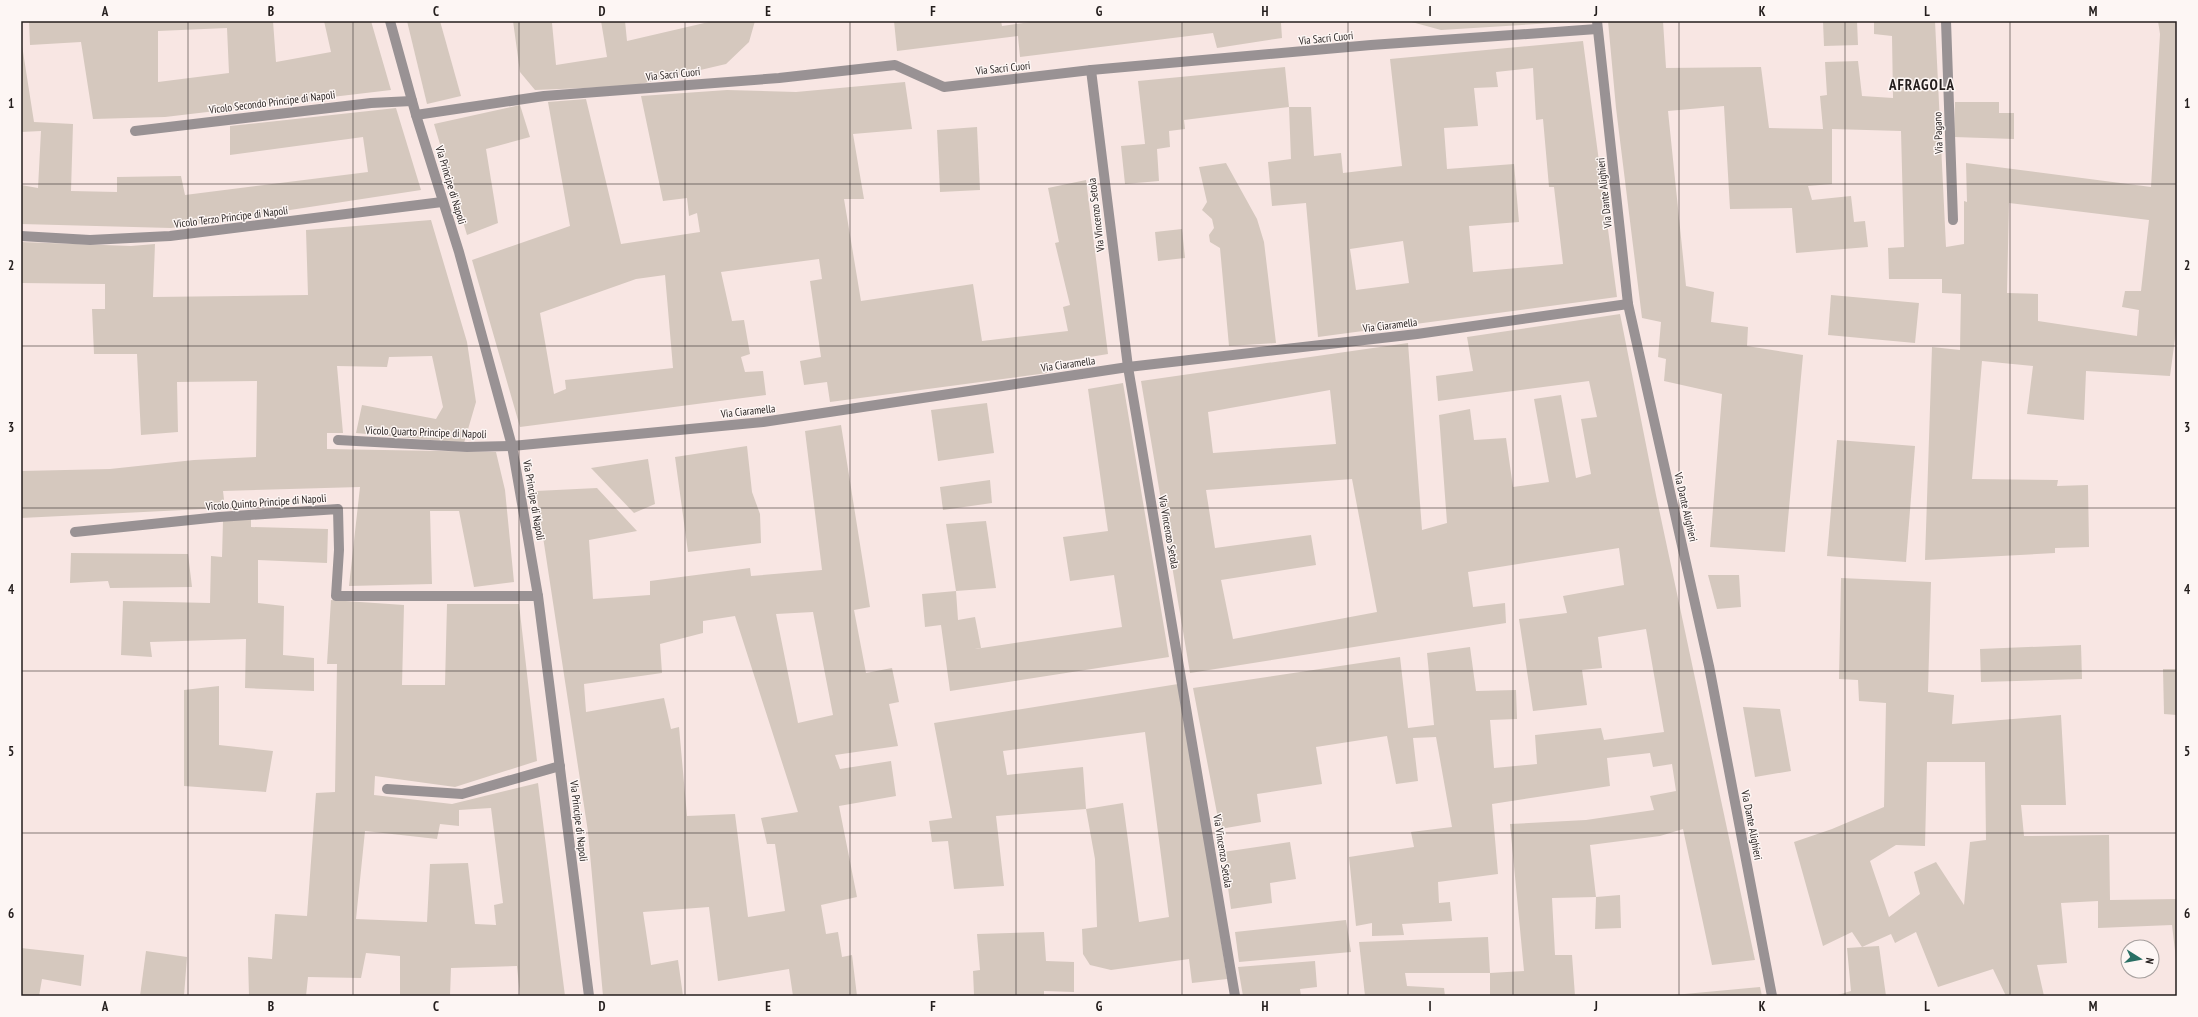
<svg xmlns="http://www.w3.org/2000/svg" width="2198" height="1017" viewBox="0 0 2198 1017" font-family="'PT Sans Narrow',sans-serif">
<style>
.building{fill:#d5c8be;fill-rule:evenodd}
.lines{fill:none;stroke-linecap:round;stroke-linejoin:round}
.minor{stroke:#999294;stroke-width:10}
.grid{fill:none;stroke:#241e1d;stroke-width:1;stroke-opacity:0.55}
.labels{text-anchor:middle;stroke-width:3;stroke-linejoin:round;paint-order:stroke}
.street-label{font-size:11px;fill:#241e1d;stroke:#fdf6f4}
.district-label{font-size:15px;font-weight:bold;letter-spacing:1px;fill:#241e1d;stroke:#fdf6f4}
.neatline{fill:none;stroke:#241e1d;stroke-width:1.5}
.grid-label{font-size:13px;text-anchor:middle;font-weight:bold;fill:#241e1d}
</style>
<rect width="100%" height="100%" fill="#f8e6e3"/>
<g class="building">
<path d="M29 21H273L276 62 331 52 324 21H371L391 90 165 117 93 119 81 42 30 45ZM227 28 229 73 158 82V31Z"/>
<path d="M407 21H440L461 96 427 104Z"/>
<path d="M513 21H572L552 23 556 65 607 57 601 21H625L627 41 713 21H755L749 42 726 64 632 86 535 90 520 72Z"/>
<path d="M894 21H1001L1002 26 1038 21 1285 22 1281 23 1282 38 1217 48 1213 33 1020 57 1018 36 897 51Z"/>
<path d="M1408 21H1569V22L1441 30Z"/>
<path d="M1608 21H1663L1666 68 1761 67 1769 128 1823 129 1820 96 1827 95 1825 62 1858 61 1862 96 1893 98 1892 36 1874 34V21H1935L1946 247 1964 244V201L1967 202 1966 163 2151 187 2160 34 2158 21H2177V324L2170 376 2086 371 2084 420 2027 414 2033 366 1982 361 1972 479 2058 480 2057 486 2088 485 2089 547 2055 548V553L1925 560 1932 347 1960 350 1961 294 1942 293V279H1889L1888 248 1904 247 1901 131 1832 129V184L1808 186 1812 200 1851 196 1854 222 1865 221 1868 247 1796 253 1792 208 1730 209 1724 106 1668 111 1686 286 1714 292 1711 322 1748 327 1747 346 1803 355 1785 552 1710 547 1722 394 1664 381 1666 359 1658 357 1661 322 1642 318 1616 108ZM2009 203 2149 220 2141 291H2125L2122 307 2139 310 2137 336 2038 321V294L2007 293Z"/>
<path d="M1823 21H1857L1858 45 1824 46Z"/>
<path d="M21 39 34 122 73 124 71 191 117 192V177L181 176 185 195 368 172 363 137 230 155V126L396 108 421 190 171 228 21 224V185L38 188 41 131 21 132Z"/>
<path d="M1583 41 1617 297 1318 337 1306 203 1272 206 1268 162 1291 159 1289 107H1311L1314 156 1341 153 1343 173 1402 166 1390 59ZM1533 68 1536 120 1543 119 1549 187H1554L1563 264 1473 272 1469 226 1519 222 1514 164 1447 169 1444 128 1478 126 1474 88 1498 87 1496 72ZM1403 241 1409 283 1356 290 1350 249Z"/>
<path d="M1285 67 1289 107 1184 120 1185 129 1169 131 1170 147 1157 149 1159 181 1125 184 1121 146 1145 144 1138 81Z"/>
<path d="M905 82 912 129 853 134 864 199H844L861 301 973 284 982 341 1068 331 1063 307 1070 305 1055 243 1059 242 1048 188 1086 180 1108 354 1047 364V373L830 402 827 382 804 385 800 361 821 357 810 281 822 279 819 259 721 272 732 321 744 320 750 354 741 357 745 372 763 371 766 395 520 427 472 260 570 226 548 102 586 99 621 244 700 232 697 213 689 216 687 198 663 201 641 96 727 90 796 92ZM665 275 673 368 565 380 566 389 554 394 540 313 636 279Z"/>
<path d="M1955 102H1999V113H2014V139L1954 137Z"/>
<path d="M520 105 530 137 486 149 498 223 467 235 434 124Z"/>
<path d="M977 127 980 190 940 192 937 130Z"/>
<path d="M1226 163 1257 219 1264 242 1276 343 1229 346 1220 248 1210 242 1209 235 1214 228 1212 219 1202 210 1207 202 1199 167Z"/>
<path d="M431 220 467 342 476 402 464 443 356 433 362 405 436 419 443 407 432 356 389 357 387 367 337 366 343 433H327V449L496 452 505 490 514 582 474 587 459 511H430L432 584 349 586 360 487 223 491 225 508 21 518V471L110 469 194 460 256 457 257 381 177 382 178 432 141 435 137 354H94L92 309H105V284L21 283V242L131 246 155 244 153 297 308 295 306 230Z"/>
<path d="M1182 229 1185 258 1158 261 1155 232Z"/>
<path d="M1831 295 1919 303 1915 343 1828 335Z"/>
<path d="M1620 314 1656 495 1755 960 1712 965 1683 829 1660 836 1590 845 1596 897 1552 898 1555 955H1572L1575 996H1490V973L1524 971 1510 824 1586 820 1654 810 1650 796 1676 791 1672 764 1653 767 1650 753 1607 758 1610 786 1492 804 1498 874 1438 882 1439 903 1450 902 1452 921 1402 924 1404 935 1372 936V923L1356 926 1349 857 1414 847 1411 832 1452 827 1436 737 1413 738 1418 781 1396 784 1387 736 1316 747 1322 784 1257 794 1261 822 1220 829 1193 688 1400 657 1408 728 1434 725 1427 653 1470 647 1476 691 1516 690 1517 719 1490 720 1494 768 1537 764 1535 735 1601 728 1604 740 1664 732 1646 629 1598 637 1602 668 1582 670 1587 705 1533 711 1519 619 1567 613 1563 596 1624 585 1619 548 1468 572 1473 607 1505 603 1506 623 1190 673 1141 381 1408 343 1422 530 1447 523 1439 415 1470 409 1474 440 1506 438 1513 487 1549 482 1534 399 1561 395 1576 478 1591 474 1581 419 1597 417 1589 381 1438 401 1436 376 1473 371 1467 337ZM1330 390 1336 444 1213 453 1208 412ZM1352 479 1377 612 1233 639 1221 580 1316 565 1311 535 1215 548 1206 490Z"/>
<path d="M1123 383 1169 657 950 691 941 625 925 627 922 594 956 591 958 620 975 617 981 648 975 649 1122 627 1114 575 1070 581 1063 537 1108 531 1088 389Z"/>
<path d="M987 403 994 453 938 461 931 410Z"/>
<path d="M841 425 870 607 854 610 866 673 892 668 899 702 889 704 898 746 835 755 840 769 891 761 896 796 839 806 857 897 821 905 826 934 838 932 842 957 852 955 857 996H793L789 969 718 981 709 907 643 912 651 965 678 960 683 996H603L588 832 536 491 597 488 637 531 589 540 593 599 650 595V581L750 568 751 576 822 570 805 431ZM813 612 833 715 798 723 776 614ZM735 616 798 812 761 818 767 844H775L785 911 748 917 735 814 687 816 679 727 671 729 664 698 586 712 584 684 662 673 660 644 703 633V621Z"/>
<path d="M1837 440 1915 446 1906 562 1827 556Z"/>
<path d="M747 446 752 492 760 514 761 543 688 552 675 457Z"/>
<path d="M648 459 655 504 634 513 591 468Z"/>
<path d="M990 480 992 503 943 510 940 487Z"/>
<path d="M251 517V527L328 529 327 563 258 560V603L284 606 283 655 314 658V691L245 688 246 639 150 642 152 657 121 655 123 601 210 603 211 556 222 557 223 521Z"/>
<path d="M986 521 996 588 956 591 946 524Z"/>
<path d="M71 553 188 554 192 587 110 588 108 581 70 583Z"/>
<path d="M1708 575H1739L1741 607 1717 609Z"/>
<path d="M1841 578 1931 582 1928 692 1954 695 1952 724 2061 715 2066 805H2021L2024 836 2109 835 2110 900 2177 899V968L2172 925 2098 928V901L2061 903 2067 963 2037 965 2044 996H2006L1993 969 1938 987 1916 932 1895 943 1891 934 1862 947 1879 946 1886 996H1834L1851 991 1847 948 1862 947 1852 932 1823 946 1794 842 1832 829 1884 807 1886 703 1859 701 1858 680 1839 679ZM1927 762H1985L1986 840 1970 842 1964 905 1936 862 1914 872 1920 894 1889 917 1870 861 1896 845 1925 846Z"/>
<path d="M331 600 404 605 402 685H445L447 604H519L537 761 455 787 375 776 374 795 452 804 538 783 565 996H520L517 966 451 968 450 996H400V956L366 953 361 978 308 977 306 996H249L248 957 272 959 275 914 307 916 316 793 335 792 337 664H327ZM491 808 503 903 494 905 496 925 475 924 468 863 430 864 427 922 356 919 365 831 437 839 440 824 459 826V810Z"/>
<path d="M2081 645 2082 679 1981 682 1980 649Z"/>
<path d="M2163 669H2177V715L2164 714Z"/>
<path d="M1178 684 1200 808 1227 979 1192 983 1189 959 1111 970 1090 965 1083 954 1082 929 1097 927 1095 859 1086 809 1123 803 1139 922 1169 917 1145 732 1003 751 1007 775 1083 767 1086 809 996 816 1004 886 954 889 948 841 932 842 929 821 952 818 934 723Z"/>
<path d="M219 686V745L273 751 266 792 184 786V690Z"/>
<path d="M1743 707 1780 709 1791 771 1755 777Z"/>
<path d="M1290 842 1296 879 1270 883 1272 903 1231 909 1223 852Z"/>
<path d="M1620 895 1621 928 1595 929 1596 897Z"/>
<path d="M1346 920 1351 952 1239 962 1235 932Z"/>
<path d="M1044 932 1046 961 1074 962V992L1044 991V996L974 995 973 971 980 970 977 934Z"/>
<path d="M1488 937 1490 973H1405L1407 986 1444 988 1445 996H1365L1359 942Z"/>
<path d="M21 948 84 955 81 986 42 979 39 996H21Z"/>
<path d="M146 951 187 957 184 996H140Z"/>
<path d="M1315 961 1317 987 1300 989 1301 996H1243L1238 967Z"/>
<path d="M1760 987 1762 996H1674V995Z"/>
</g>
<g class="lines">
<g class="minor">
<path d="M390 21 416 115 459 252 512 446 538 596 589 996"/>
<path d="M1597 21 1628 304 1709 666 1772 996"/>
<path d="M1946 21 1953 220"/>
<path d="M1091 70 1128 367 1235 996"/>
<path d="M416 115 544 96 779 78 895 65 944 87 1091 70 1371 45 1597 29"/>
<path d="M135 131 371 103 412 101"/>
<path d="M21 236 90 240 170 236 442 202"/>
<path d="M338 440 467 447 512 446 763 422 1128 367 1417 334 1628 304"/>
<path d="M75 532 219 517 338 509 339 550 336 596H538"/>
<path d="M387 789 462 794 560 766"/>
</g>
</g>
<path class="grid" d="M188 21V996M353 21V996M519 21V996M685 21V996M850 21V996M1016 21V996M1182 21V996M1348 21V996M1513 21V996M1679 21V996M1845 21V996M2010 21V996M21 184H2177M21 346H2177M21 508H2177M21 671H2177M21 833H2177"/>
<g class="labels">
<g class="street-label">
<text transform="translate(1326 38) rotate(-6)" y="4">Via Sacri Cuori</text>
<text transform="translate(1003 68) rotate(-6)" y="4">Via Sacri Cuori</text>
<text transform="translate(673 74) rotate(-6)" y="4">Via Sacri Cuori</text>
<text transform="translate(272 102) rotate(-7)" y="4">Vicolo Secondo Principe di Napoli</text>
<text transform="translate(1938 133) rotate(-92)" y="4">Via Pagano</text>
<text transform="translate(451 185) rotate(73)" y="4">Via Principe di Napoli</text>
<text transform="translate(1604 193) rotate(-96)" y="4">Via Dante Alighieri</text>
<text transform="translate(1096 215) rotate(-97)" y="4">Via Vincenzo Setola</text>
<text transform="translate(231 217) rotate(-7)" y="4">Vicolo Terzo Principe di Napoli</text>
<text transform="translate(1390 325) rotate(-7)" y="4">Via Ciaramella</text>
<text transform="translate(1068 364) rotate(-8)" y="4">Via Ciaramella</text>
<text transform="translate(748 411) rotate(-6)" y="4">Via Ciaramella</text>
<text transform="translate(426 432) rotate(2)" y="4">Vicolo Quarto Principe di Napoli</text>
<text transform="translate(534 500) rotate(80)" y="4">Via Principe di Napoli</text>
<text transform="translate(266 502) rotate(-4)" y="4">Vicolo Quinto Principe di Napoli</text>
<text transform="translate(1686 507) rotate(77)" y="4">Via Dante Alighieri</text>
<text transform="translate(1169 532) rotate(80)" y="4">Via Vincenzo Setola</text>
<text transform="translate(579 821) rotate(83)" y="4">Via Principe di Napoli</text>
<text transform="translate(1752 825) rotate(79)" y="4">Via Dante Alighieri</text>
<text transform="translate(1223 851) rotate(81)" y="4">Via Vincenzo Setola</text>
</g>
<g class="district-label">
<text x="1922" y="90">AFRAGOLA</text>
</g>
</g>
<rect width="2198" height="1017" fill="none" stroke="#fdf6f4" stroke-width="44"/>
<g transform="translate(2140 959) rotate(101)"><circle r="19" fill="#fdf6f4" stroke="#a6a09e"/>
<path d="M0-3L7 15L0 10L-7 15Z" fill="#296f64"/>
<text y="-6" font-size="11" font-weight="bold" text-anchor="middle" fill="#241e1d">N</text>
</g>
<rect x="22" y="22" width="2154" height="973" class="neatline"/>
<g class="grid-label">
<text x="105" y="16">A</text>
<text x="271" y="16">B</text>
<text x="436" y="16">C</text>
<text x="602" y="16">D</text>
<text x="768" y="16">E</text>
<text x="933" y="16">F</text>
<text x="1099" y="16">G</text>
<text x="1265" y="16">H</text>
<text x="1430" y="16">I</text>
<text x="1596" y="16">J</text>
<text x="1762" y="16">K</text>
<text x="1927" y="16">L</text>
<text x="2093" y="16">M</text>
<text x="11" y="108">1</text>
<text x="2187" y="108">1</text>
<text x="11" y="270">2</text>
<text x="2187" y="270">2</text>
<text x="11" y="432">3</text>
<text x="2187" y="432">3</text>
<text x="11" y="594">4</text>
<text x="2187" y="594">4</text>
<text x="11" y="756">5</text>
<text x="2187" y="756">5</text>
<text x="11" y="918">6</text>
<text x="2187" y="918">6</text>
<text x="105" y="1011">A</text>
<text x="271" y="1011">B</text>
<text x="436" y="1011">C</text>
<text x="602" y="1011">D</text>
<text x="768" y="1011">E</text>
<text x="933" y="1011">F</text>
<text x="1099" y="1011">G</text>
<text x="1265" y="1011">H</text>
<text x="1430" y="1011">I</text>
<text x="1596" y="1011">J</text>
<text x="1762" y="1011">K</text>
<text x="1927" y="1011">L</text>
<text x="2093" y="1011">M</text>
</g>
</svg>
